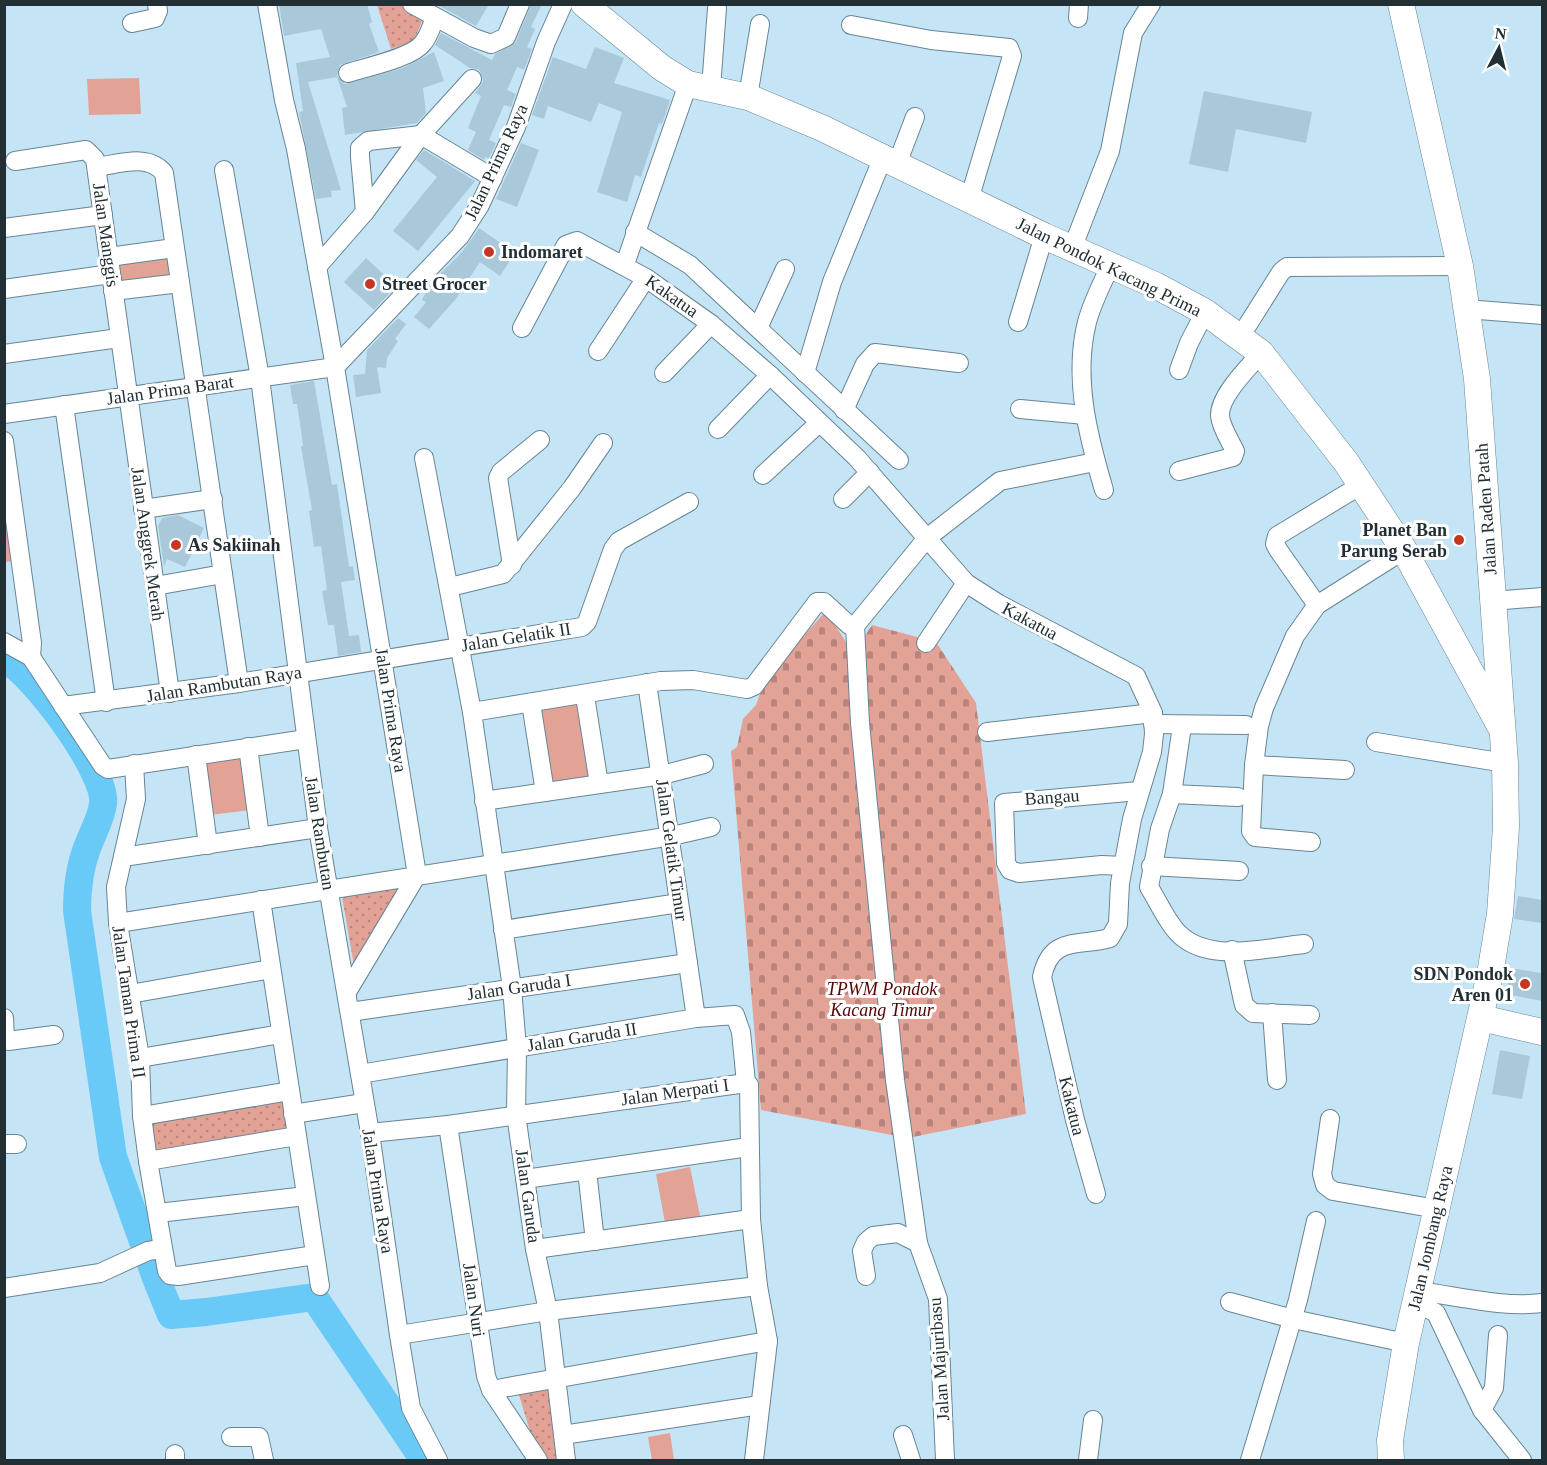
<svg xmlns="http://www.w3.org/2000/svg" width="1547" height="1465" viewBox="0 0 1547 1465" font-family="'Times New Roman',serif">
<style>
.cemetery{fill:url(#cemetery-stones)}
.park{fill:url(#park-dots)}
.pitch{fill:#e3a296}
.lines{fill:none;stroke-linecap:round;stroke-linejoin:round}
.river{stroke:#6acaf7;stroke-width:28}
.building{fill:#a9c9da}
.street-casing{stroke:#678594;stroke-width:20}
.secondary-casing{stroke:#678594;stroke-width:27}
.street{stroke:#fff;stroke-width:18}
.secondary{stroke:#fff;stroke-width:26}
.poi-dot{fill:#c33723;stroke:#fff;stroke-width:2}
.labels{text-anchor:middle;stroke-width:6;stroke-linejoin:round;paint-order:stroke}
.street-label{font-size:18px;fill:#222f35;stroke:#fff}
.poi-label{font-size:18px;font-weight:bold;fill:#222f35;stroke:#fff;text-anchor:start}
.park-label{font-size:18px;font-style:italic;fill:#540300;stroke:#fff}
</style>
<defs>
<pattern id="cemetery-stones" width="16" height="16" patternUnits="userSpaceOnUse" patternTransform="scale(1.5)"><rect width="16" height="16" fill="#e3a296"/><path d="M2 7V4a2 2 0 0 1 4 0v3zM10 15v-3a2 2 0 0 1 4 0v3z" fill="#b8847b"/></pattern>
<pattern id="park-dots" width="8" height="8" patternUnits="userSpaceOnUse" patternTransform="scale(1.5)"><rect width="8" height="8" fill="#e3a296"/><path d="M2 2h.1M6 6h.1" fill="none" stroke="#b8847b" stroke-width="1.8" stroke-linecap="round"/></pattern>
</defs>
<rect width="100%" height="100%" fill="#c5e5f6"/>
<path class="cemetery" d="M826 611 846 642 860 643 872 625 936 642 976 703 1026 1114 908 1138 761 1110 731 751 737 747 743 719 756 705 765 679Z"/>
<g class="park">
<path d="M377 5H405L424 16 414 41 391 49Z"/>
<path d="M410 880 356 977 341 891Z"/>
<path d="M286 1096 291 1133 151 1155 147 1120Z"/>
<path d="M551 1389 562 1460H548L533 1441 519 1395Z"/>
</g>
<g class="pitch">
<path d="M139 78 141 114 89 115 87 79Z"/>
<path d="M171 254 174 277 121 284 118 260Z"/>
<path d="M16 509 23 560 5 562 4 511Z"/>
<path d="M579 703 593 780 550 786 539 708Z"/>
<path d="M243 758 251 810 210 815 202 765Z"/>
<path d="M690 1167 701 1221 666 1228 656 1174Z"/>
<path d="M670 1433 674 1460H652L648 1437Z"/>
</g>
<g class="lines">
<path class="river" d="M4 659C32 671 108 774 103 804 101 819 92 834 87 848 79 869 77 889 77 911L113 1157 156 1278 171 1315 206 1312 314 1297 424 1460"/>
</g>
<g class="building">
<path d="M279 4H367L372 22 369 24 379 52 340 65 337 76 345 84 403 68 434 52 444 81 423 88 426 113 417 123 345 135 342 108 347 107 337 77 308 82 341 190 331 191 332 197 316 199 299 112 303 111 296 63 330 57 321 29 284 36Z"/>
<path d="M436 4H489L476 26Z"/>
<path d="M531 4H542L531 27 535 29 527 47 532 49 524 70 517 67 507 90 516 94 511 107 504 105 489 140 496 143 489 158 485 157 484 160 468 150 476 132 468 128 481 96 475 93 483 82 482 75 479 70 470 68 435 45 441 33 492 60 495 54 516 42Z"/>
<path d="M595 47 624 58 614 83 670 100 662 124 659 123 641 177 635 175 627 202 597 192 622 112 599 103 591 122 548 106 544 119 532 115 553 57 586 69Z"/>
<path d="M1204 91 1312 112 1306 143 1236 129 1228 172 1189 164Z"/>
<path d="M521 143 539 150 517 207 496 199Z"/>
<path d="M424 150 475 181 418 251 393 231 437 177 416 160Z"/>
<path d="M479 228 515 253 500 276 480 262 455 300 429 329 414 317 426 302 422 300 429 285 462 252Z"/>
<path d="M366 258 396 286 374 310 344 282Z"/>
<path d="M398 318 406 324 395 339 398 341 387 358 386 368 377 367 381 393 356 397 353 375 365 374 367 350Z"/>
<path d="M314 381 332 485 337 484 349 567 353 566 355 580 341 582 349 636 359 635 361 652 338 656 334 625H328L322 591 327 590 321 546 314 547 309 511 312 510 301 447 303 446 301 430 297 404H293L290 385Z"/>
<path d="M178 515 204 528 185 567 167 559 164 567 158 526 162 518Z"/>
<path d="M1518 896 1542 900V923L1514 919Z"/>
<path d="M1510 968 1542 973V1001L1506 994Z"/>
<path d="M1500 1050 1530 1056 1522 1099 1492 1094Z"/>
</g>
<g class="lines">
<defs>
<g id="street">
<path d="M267 4 284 100 296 149 335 367 417 875 347 992"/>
<path d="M412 4 474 38 491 44 506 37 520 4"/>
<path d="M1078 18 1079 4"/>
<path d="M132 23 155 18 158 11 157 4"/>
<path d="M851 25 931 40 1009 48 1012 56 969 200"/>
<path d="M348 73C366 67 412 58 423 43 429 36 432 25 435 17"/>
<path d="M711 88 717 8"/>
<path d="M748 97 760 24"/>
<path d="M15 161 86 150 95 159 170 693"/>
<path d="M897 164 915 117"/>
<path d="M97 167C119 164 148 153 164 173L239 683"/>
<path d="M224 170 260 378 318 828 370 1133 399 1335 411 1408 438 1460"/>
<path d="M365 212 360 157V148L368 141 421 135 493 178"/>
<path d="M4 228 103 215"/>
<path d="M635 232 690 265 899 460"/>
<path d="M1072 249 1110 151 1133 33 1151 4"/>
<path d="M109 257 174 248"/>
<path d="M625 264 688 84"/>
<path d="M317 267 365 212 421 135 472 79"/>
<path d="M4 289 111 274"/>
<path d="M113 291 180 283"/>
<path d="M1466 309 1542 315"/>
<path d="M1018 322 1044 236"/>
<path d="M522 328 566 245 577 241 646 278 711 324 770 375 857 458 966 583 999 604 1136 676 1153 713 1154 734 1152 752 1132 819 1120 883 1118 924 1110 938C1078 947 1051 935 1042 977L1075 1120 1096 1194"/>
<path d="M758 328 785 269"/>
<path d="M1240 337 1281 272 1287 267 1460 266"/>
<path d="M598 351 646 278"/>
<path d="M4 354 119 338"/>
<path d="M335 367 460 236 480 205 516 127 546 42 563 4"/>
<path d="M1179 370 1189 343 1205 312"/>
<path d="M664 373 711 324"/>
<path d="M805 373 832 282 883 157"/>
<path d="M64 405 106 702"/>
<path d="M1020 409 1085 415"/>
<path d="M844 410 865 364 875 353 959 363"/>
<path d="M4 414 335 367"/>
<path d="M718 429 770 375"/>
<path d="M4 441 32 643 31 657"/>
<path d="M424 458 472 712 512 988 517 1048 516 1114 535 1249 548 1311 566 1460"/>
<path d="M1179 471 1233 457 1235 451C1230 441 1221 427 1220 416 1219 396 1249 367 1261 353"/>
<path d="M763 475 819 423"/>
<path d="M1104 490C1088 436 1073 378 1087 322 1092 303 1102 284 1110 266"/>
<path d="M843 499 870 472"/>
<path d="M143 509 213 499"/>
<path d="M512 565 498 478 501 472 540 440"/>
<path d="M155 586 223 574"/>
<path d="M450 587 503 574 572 488 603 443"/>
<path d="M1492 601 1542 597"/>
<path d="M1317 605 1279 551 1275 544 1277 536 1361 485"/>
<path d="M855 626 860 723 895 1080 918 1243 938 1299 945 1460"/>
<path d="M855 626 927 538 1000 481 1095 462"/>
<path d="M4 642 31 657 103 766 108 769 306 739"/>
<path d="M926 643 966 583"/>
<path d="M647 683 696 1018"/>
<path d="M585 696 599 784"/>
<path d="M531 703 545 792"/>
<path d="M63 706 239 683 582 627 587 622 613 549 619 541 689 502"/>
<path d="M472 712 661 681 693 680 747 689 754 686 817 602H824L849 625 855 626"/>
<path d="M1153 724 1246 725"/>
<path d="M1182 726 1172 794 1160 829 1149 887C1157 900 1164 915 1173 927 1201 966 1263 948 1304 944"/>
<path d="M987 732 1153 713"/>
<path d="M1376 742 1505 763"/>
<path d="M248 747 260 837"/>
<path d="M196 755 208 845"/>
<path d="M134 764 136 799 116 887 118 923 140 1058 142 1116 148 1161 167 1271 170 1275 178 1276 315 1255"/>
<path d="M1254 765 1345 770"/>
<path d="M1172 794 1238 797"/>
<path d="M484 801 662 775 704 764"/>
<path d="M1311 842 1255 837 1251 831 1254 765 1259 726 1264 708 1295 636 1317 605 1404 550"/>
<path d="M123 857 318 828"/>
<path d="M1123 866 1102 865 1019 873 1010 870 1006 863 1004 803 1139 791"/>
<path d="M1151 866 1239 871"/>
<path d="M261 900 320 1286"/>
<path d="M118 923 672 836 711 827"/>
<path d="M503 930 679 903"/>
<path d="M1232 950 1244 1005 1253 1013 1310 1015"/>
<path d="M130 994 271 969"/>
<path d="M350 1012 688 963"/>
<path d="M1272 1013 1277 1080"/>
<path d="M4 1018 5 1038 8 1041 54 1035"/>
<path d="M140 1058 281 1034"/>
<path d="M360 1074 696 1018 735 1015 741 1032 746 1083 749 1085 751 1219 758 1286 768 1341 754 1460"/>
<path d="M293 1114 364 1103"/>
<path d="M142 1116 290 1091"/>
<path d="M1330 1119 1322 1174 1325 1185 1333 1191 1437 1209"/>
<path d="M448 1125 486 1376 491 1390 538 1460"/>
<path d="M370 1133 448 1125 746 1083"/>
<path d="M4 1144H17"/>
<path d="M148 1161 297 1136"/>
<path d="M587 1171 595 1241"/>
<path d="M525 1179 749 1147"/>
<path d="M158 1213 306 1196"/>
<path d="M535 1249 751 1219"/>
<path d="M866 1276 862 1251 866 1242 873 1236 898 1233 918 1243"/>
<path d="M4 1288 100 1273 148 1251 161 1249"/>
<path d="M1417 1291C1458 1296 1502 1308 1542 1303"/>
<path d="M1230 1302 1293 1319 1406 1343"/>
<path d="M1415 1302 1436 1313 1482 1410 1522 1460"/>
<path d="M399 1335 548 1311 758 1286"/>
<path d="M491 1390 768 1341"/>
<path d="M1482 1410 1494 1388 1498 1335"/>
<path d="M563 1435 760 1405"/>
<path d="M903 1435 911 1460"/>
<path d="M231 1437H259L264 1460"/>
<path d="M175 1454V1460"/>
<path d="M1088 1460 1093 1420"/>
<path d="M1250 1460 1298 1300 1316 1221"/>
</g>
<g id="secondary">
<path d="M584 4 662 68 688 84 748 97 822 128 1044 236 1155 285 1205 312 1261 353 1346 462 1404 550 1500 726"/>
<path d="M1481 1018 1542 1032"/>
<path d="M1391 1460 1390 1440 1406 1343 1490 974 1500 914 1506 827 1505 763 1477 379 1460 266 1401 4"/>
</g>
</defs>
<use href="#street" class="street-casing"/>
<use href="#secondary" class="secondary-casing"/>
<use href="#street" class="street"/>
<use href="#secondary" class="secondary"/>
</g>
<g class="poi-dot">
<circle cx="489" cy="252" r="6"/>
<circle cx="370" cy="284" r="6"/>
<circle cx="1459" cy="540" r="6"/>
<circle cx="176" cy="545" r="6"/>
<circle cx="1525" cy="984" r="6"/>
</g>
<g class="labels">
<g class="street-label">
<text transform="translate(496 162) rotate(-65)" y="6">Jalan Prima Raya</text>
<text transform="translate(106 235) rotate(82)" y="6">Jalan Manggis</text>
<text transform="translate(1109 267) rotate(26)" y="6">Jalan Pondok Kacang Prima</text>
<text transform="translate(672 296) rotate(35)" y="6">Kakatua</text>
<text transform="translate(170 390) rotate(-8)" y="6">Jalan Prima Barat</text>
<text transform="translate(1486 509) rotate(-94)" y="6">Jalan Raden Patah</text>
<text transform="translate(148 544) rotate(82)" y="6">Jalan Anggrek Merah</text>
<text transform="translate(1030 621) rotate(28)" y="6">Kakatua</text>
<text transform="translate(516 637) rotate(-9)" y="6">Jalan Gelatik II</text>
<text transform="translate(224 684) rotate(-9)" y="6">Jalan Rambutan Raya</text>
<text transform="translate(391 710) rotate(81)" y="6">Jalan Prima Raya</text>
<text transform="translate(1052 797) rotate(-4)" y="6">Bangau</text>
<text transform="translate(320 833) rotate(81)" y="6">Jalan Rambutan</text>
<text transform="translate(672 850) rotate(82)" y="6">Jalan Gelatik Timur</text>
<text transform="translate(519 987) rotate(-8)" y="6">Jalan Garuda I</text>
<text transform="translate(129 1002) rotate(82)" y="6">Jalan Taman Prima II</text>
<text transform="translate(582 1037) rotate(-9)" y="6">Jalan Garuda II</text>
<text transform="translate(675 1092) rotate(-8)" y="6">Jalan Merpati I</text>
<text transform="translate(1072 1106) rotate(76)" y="6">Kakatua</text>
<text transform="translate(378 1191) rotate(81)" y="6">Jalan Prima Raya</text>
<text transform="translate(528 1196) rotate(82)" y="6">Jalan Garuda</text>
<text transform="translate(1430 1238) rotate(-77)" y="6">Jalan Jombang Raya</text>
<text transform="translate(474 1300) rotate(82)" y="6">Jalan Nuri</text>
<text transform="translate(939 1359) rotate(-94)" y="6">Jalan Majuribasu</text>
</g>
<g class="poi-label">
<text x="501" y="258">Indomaret</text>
<text x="382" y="290">Street Grocer</text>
<text x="1447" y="536" text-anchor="end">Planet Ban<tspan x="1447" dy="21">Parung Serab</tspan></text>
<text x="188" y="551">As Sakiinah</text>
<text x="1513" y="980" text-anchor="end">SDN Pondok<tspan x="1513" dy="21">Aren 01</tspan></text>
</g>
<g class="park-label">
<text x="882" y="995">TPWM Pondok<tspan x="882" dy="21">Kacang Timur</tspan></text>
</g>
</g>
<rect width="1547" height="1465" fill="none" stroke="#222f35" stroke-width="12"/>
<g transform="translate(1499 48) rotate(7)" stroke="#ffffff" stroke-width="4.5" paint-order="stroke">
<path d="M0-4.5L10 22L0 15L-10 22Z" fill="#222f35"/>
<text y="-9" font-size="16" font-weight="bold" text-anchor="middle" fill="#222f35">N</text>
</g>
</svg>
